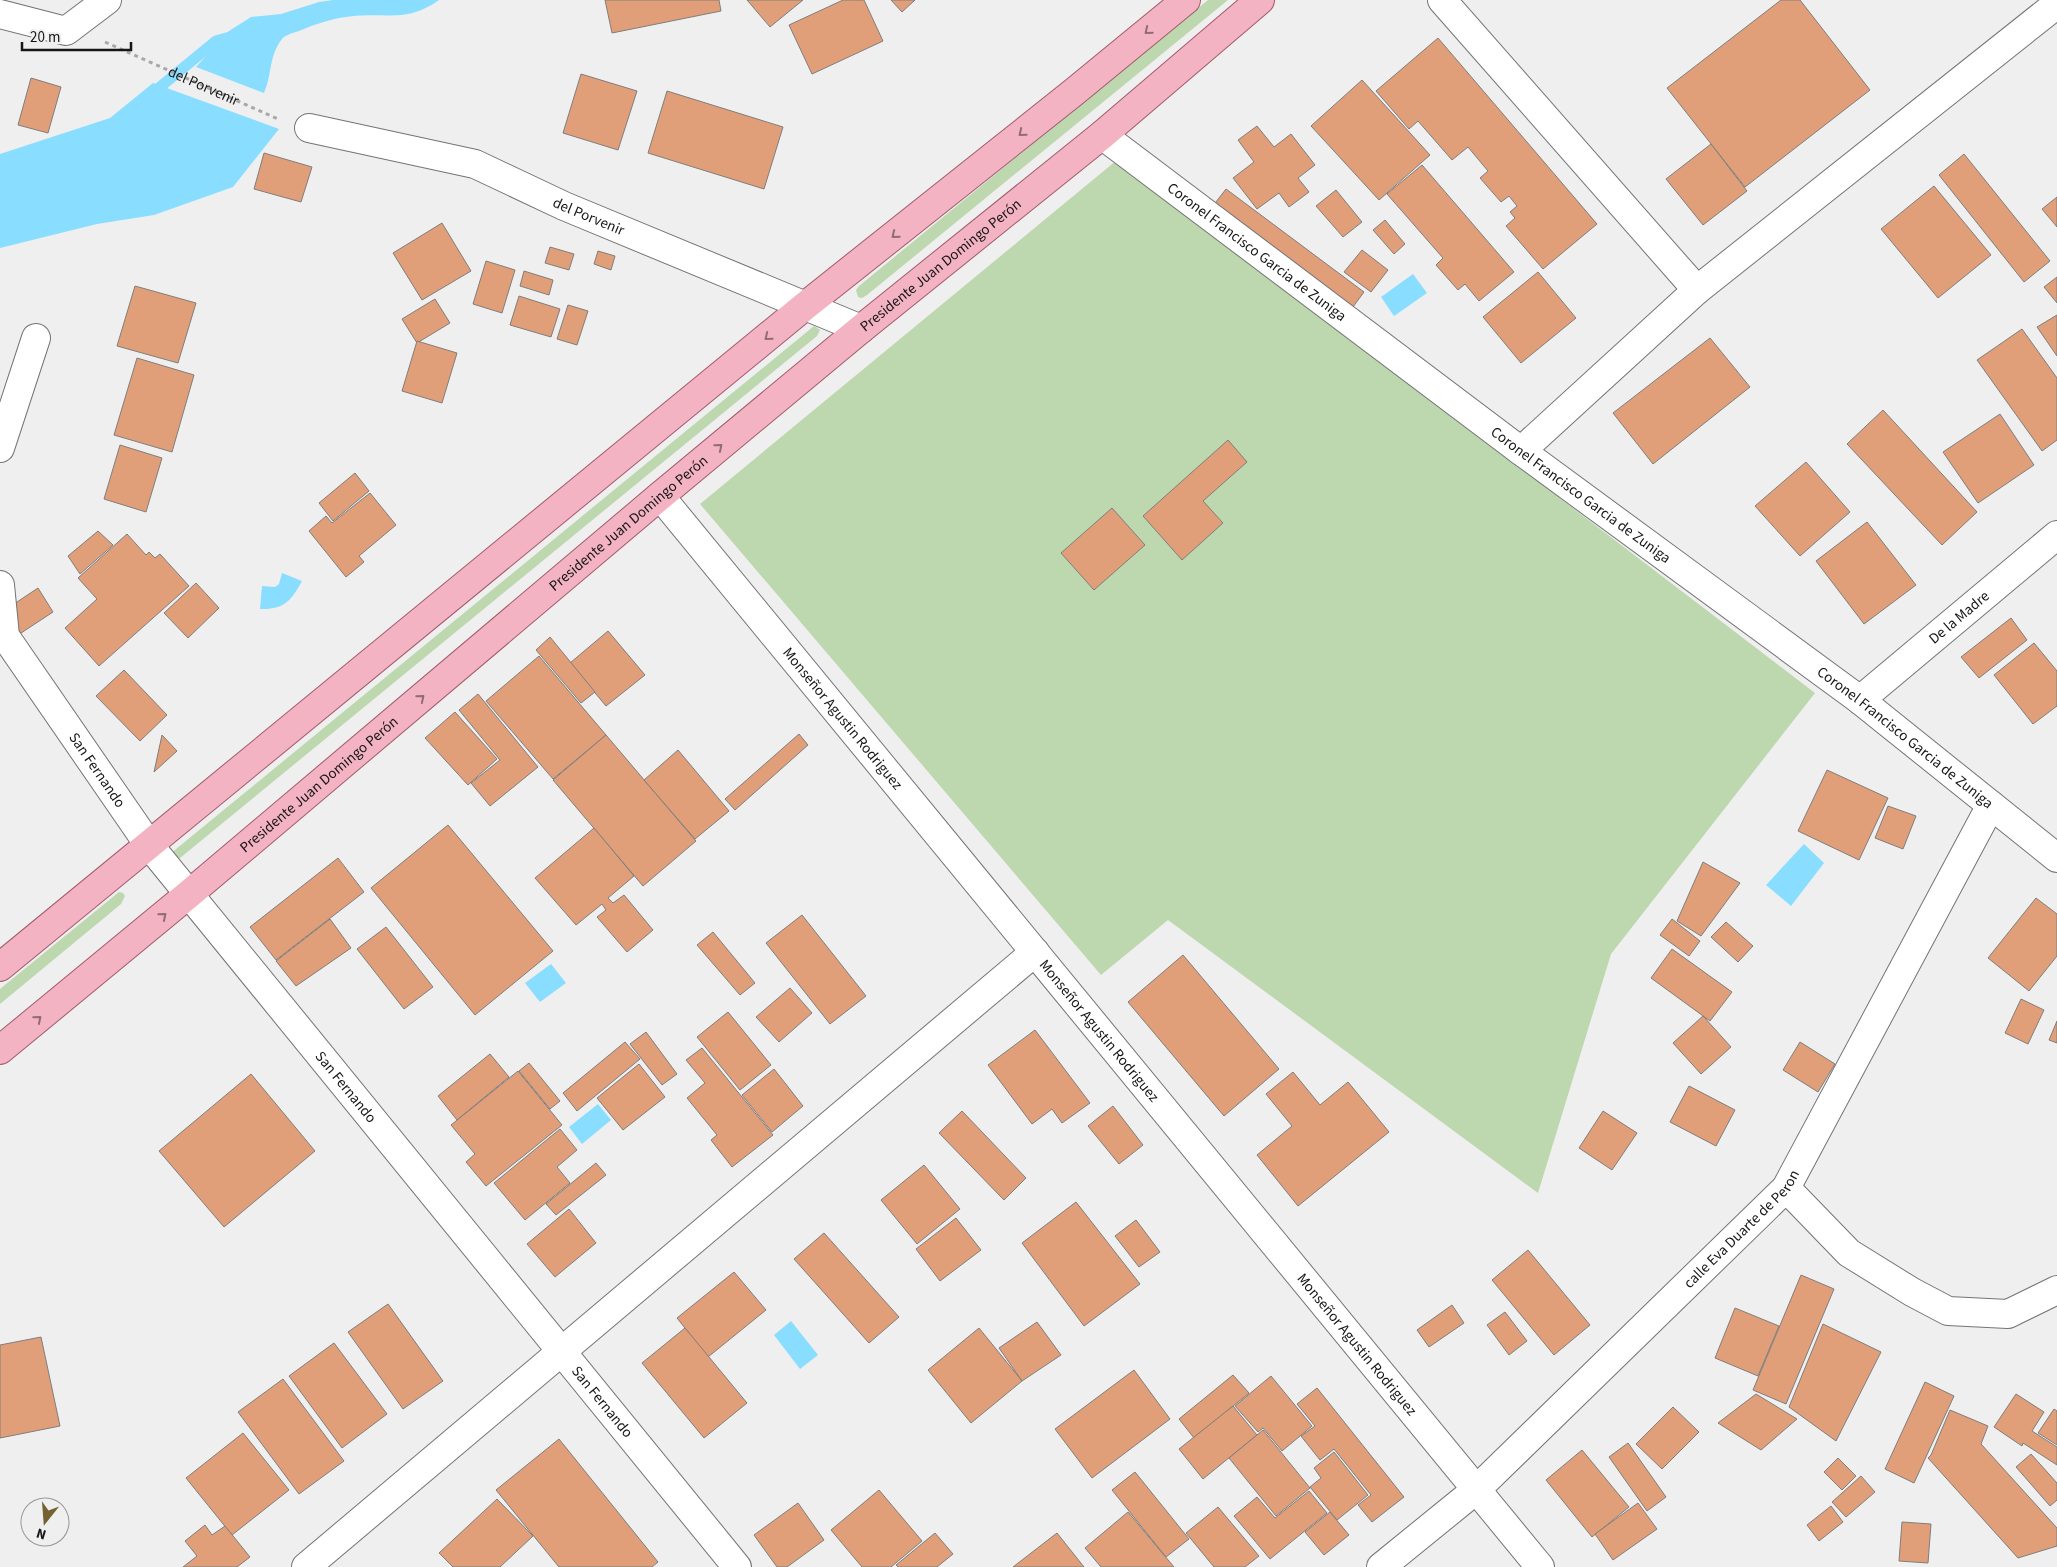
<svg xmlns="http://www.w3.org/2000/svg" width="2057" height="1567" viewBox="0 0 2057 1567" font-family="'Source Sans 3',sans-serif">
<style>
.green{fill:#bdd7ae}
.water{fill:#89deff}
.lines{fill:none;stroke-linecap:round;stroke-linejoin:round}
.stream{stroke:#89deff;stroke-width:11}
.building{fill:#e09e79;stroke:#7f7e7d}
.street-casing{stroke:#737475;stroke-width:30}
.secondary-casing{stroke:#737475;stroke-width:30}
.primary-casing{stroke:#a15b6c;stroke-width:30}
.path{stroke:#a8a8a9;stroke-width:3;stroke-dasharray:4 4;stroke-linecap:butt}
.street{stroke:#fff;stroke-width:28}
.secondary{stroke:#fff;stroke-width:28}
.primary{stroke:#f4b3c2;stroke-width:28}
.oneway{stroke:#906c75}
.labels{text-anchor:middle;stroke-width:5;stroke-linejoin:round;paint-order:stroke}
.street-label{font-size:15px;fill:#161617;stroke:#efeff0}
</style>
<rect width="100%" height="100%" fill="#efeff0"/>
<g class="green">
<path d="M1208 0H1228L867 295 862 298 858 297 856 290 859 286Z"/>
<path d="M1117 160 1815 693 1611 954 1538 1193 1168 920 1101 975 700 504Z"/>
<path d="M814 326 820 330 817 336 180 858 176 860 170 854Z"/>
<path d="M119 892 123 893 125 896 121 904 0 1004V989Z"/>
</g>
<g class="water">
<path d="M333 0H439C408 22 389 13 354 16 337 17 315 24 299 31 293 33 285 35 282 39 269 55 272 75 264 93L196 67 229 31 251 17 281 14 319 2Z"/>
<path d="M153 83 279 129 233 187 154 215 97 224 0 248V154L110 118Z"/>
<path d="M1413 274 1427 293 1394 316 1381 297Z"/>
<path d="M282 573 302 581C292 600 284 610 260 609L262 586 275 587 279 584Z"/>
<path d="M1804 844 1824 863 1791 906 1766 885Z"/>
<path d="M551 964 566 983 540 1002 525 983Z"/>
<path d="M598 1104 611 1120 582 1144 569 1127Z"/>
<path d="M791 1321 818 1355 800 1369 774 1335Z"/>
</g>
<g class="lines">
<path class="stream" d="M149 96 216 41 237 35"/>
</g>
<g class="building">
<path d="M605 0H719L721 11 612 33Z"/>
<path d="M747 0H803L770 27Z"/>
<path d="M843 0H864L883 41 812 74 789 25Z"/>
<path d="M891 0H915L902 12Z"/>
<path d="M1781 0H1800L1870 90 1745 187 1667 88Z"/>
<path d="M1438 38 1597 224 1543 269 1506 226 1515 218 1510 212 1517 206 1509 196 1501 202 1480 178 1488 171 1468 147 1452 160 1418 121 1409 129 1376 91Z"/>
<path d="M581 74 637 91 618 150 563 133Z"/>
<path d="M31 78 61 87 48 133 18 125Z"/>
<path d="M1362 80 1430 155 1379 200 1311 126Z"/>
<path d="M667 91 783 127 764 189 648 153Z"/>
<path d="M1257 126 1274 147 1291 134 1315 165 1298 178 1309 192 1289 207 1279 193 1257 209 1233 178 1254 162 1238 140Z"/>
<path d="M1711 144 1747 191 1703 225 1666 179Z"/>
<path d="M264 153 312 167 301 202 254 189Z"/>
<path d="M1964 154 2050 261 2024 282 1939 175Z"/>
<path d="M1422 165 1514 272 1479 301 1465 284 1458 290 1436 265 1443 258 1387 194Z"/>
<path d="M1934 186 1991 255 1938 298 1881 229Z"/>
<path d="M1226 189 1364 292 1347 315 1209 211Z"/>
<path d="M1336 190 1362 222 1343 237 1316 206Z"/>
<path d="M2057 197V227L2042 209Z"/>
<path d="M1385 220 1405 244 1394 254 1373 230Z"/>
<path d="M442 223 471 271 422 300 393 253Z"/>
<path d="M550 247 574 254 569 270 545 263Z"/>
<path d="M1362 250 1388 270 1371 292 1344 272Z"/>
<path d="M598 251 615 256 611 270 594 264Z"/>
<path d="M486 261 515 270 502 313 473 304Z"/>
<path d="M524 271 553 280 549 295 520 286Z"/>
<path d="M1538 272 1576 318 1521 363 1483 317Z"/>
<path d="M2057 277V303L2044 287Z"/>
<path d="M135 286 196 303 178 363 117 346Z"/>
<path d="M519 296 560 309 551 337 510 325Z"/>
<path d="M435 299 450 323 417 343 402 319Z"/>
<path d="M568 305 588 311 577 345 557 339Z"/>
<path d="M2057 315V356L2037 327Z"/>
<path d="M2022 329 2057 378V440L2042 451 1977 360Z"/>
<path d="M1710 338 1750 387 1653 464 1613 413Z"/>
<path d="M417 341 457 353 442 403 402 391Z"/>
<path d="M137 358 194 375 172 452 114 435Z"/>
<path d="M1883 410 1977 512 1942 545 1847 444Z"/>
<path d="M2000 414 2034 465 1978 503 1943 452Z"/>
<path d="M1228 440 1247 462 1203 501 1223 523 1182 560 1143 516Z"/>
<path d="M120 445 162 458 146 512 104 499Z"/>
<path d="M1806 462 1850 512 1800 556 1755 506Z"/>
<path d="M355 473 369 491 333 521 319 503Z"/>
<path d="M370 493 396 525 359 556 364 562 346 577 309 531 326 516 332 523Z"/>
<path d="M1112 508 1145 545 1094 590 1061 553Z"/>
<path d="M1867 522 1916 585 1864 624 1816 561Z"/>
<path d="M98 531 113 545 80 574 68 556Z"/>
<path d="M127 534 146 555 149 552 155 558 160 554 189 586 99 666 65 628 97 599 78 578Z"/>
<path d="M196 583 219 608 188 638 164 613Z"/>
<path d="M38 588 53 612 18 635 2 612Z"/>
<path d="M2011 618 2027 640 1979 678 1961 657Z"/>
<path d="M608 631 645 675 606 706 570 663Z"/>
<path d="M550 637 595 692 581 703 536 650Z"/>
<path d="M2034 643 2057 671V706L2033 724 1994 675Z"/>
<path d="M539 656 606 735 553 779 486 701Z"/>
<path d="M124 670 167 715 140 741 96 696Z"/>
<path d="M478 694 538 767 490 806 471 783 500 760 459 710Z"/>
<path d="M455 712 497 759 468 785 425 738Z"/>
<path d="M799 734 808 745 735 810 725 799Z"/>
<path d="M162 735 177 751 154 772Z"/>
<path d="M606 735 696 841 643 886 553 780Z"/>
<path d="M678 750 729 811 695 839 644 780Z"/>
<path d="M1827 770 1888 798 1859 860 1798 831Z"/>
<path d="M1888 806 1916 816 1903 849 1875 838Z"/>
<path d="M448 825 553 951 475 1015 371 888Z"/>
<path d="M594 828 634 876 608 898 613 903 624 895 653 930 627 952 597 917 606 910 602 904 576 925 535 878Z"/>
<path d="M338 858 364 892 276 960 250 927Z"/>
<path d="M1703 862 1740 883 1701 936 1677 921Z"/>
<path d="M2036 898 2057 914V956L2029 991 1988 958Z"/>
<path d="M802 915 866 996 830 1024 766 943Z"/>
<path d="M330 919 351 948 296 986 276 961Z"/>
<path d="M1672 919 1700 941 1689 956 1660 935Z"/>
<path d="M1726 922 1753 946 1738 962 1711 937Z"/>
<path d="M386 927 433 987 404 1009 357 949Z"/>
<path d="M713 932 755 983 740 995 697 945Z"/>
<path d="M1672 949 1732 992 1710 1021 1651 978Z"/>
<path d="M1183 955 1279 1069 1224 1116 1128 1002Z"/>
<path d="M790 988 812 1013 779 1042 756 1017Z"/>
<path d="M2021 999 2044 1010 2028 1044 2005 1033Z"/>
<path d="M728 1012 771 1065 740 1090 697 1037Z"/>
<path d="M1703 1016 1731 1047 1701 1074 1673 1043Z"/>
<path d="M2057 1021V1043L2049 1040Z"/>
<path d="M1035 1030 1090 1103 1062 1123 1052 1109 1032 1124 988 1065Z"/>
<path d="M646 1032 677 1074 662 1085 630 1044Z"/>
<path d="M625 1042 640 1059 577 1111 563 1093Z"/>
<path d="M1800 1042 1835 1064 1818 1092 1783 1070Z"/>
<path d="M702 1048 773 1135 732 1167 711 1140 717 1135 687 1098 705 1083 686 1060Z"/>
<path d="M490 1054 509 1077 457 1120 438 1096Z"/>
<path d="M529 1063 560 1101 550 1109 519 1071Z"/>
<path d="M639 1064 665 1097 623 1130 597 1098Z"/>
<path d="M774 1069 803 1106 772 1132 742 1095Z"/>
<path d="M518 1071 562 1125 486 1186 466 1162 475 1154 451 1125Z"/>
<path d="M1293 1072 1320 1105 1348 1082 1389 1132 1298 1206 1257 1155 1292 1126 1266 1094Z"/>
<path d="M251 1074 315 1151 224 1227 159 1151Z"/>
<path d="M1689 1086 1735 1110 1716 1146 1670 1122Z"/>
<path d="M1113 1106 1143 1145 1119 1164 1088 1126Z"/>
<path d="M962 1111 1026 1178 1004 1200 939 1133Z"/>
<path d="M1603 1111 1637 1133 1612 1170 1579 1148Z"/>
<path d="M560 1129 577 1150 557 1167 570 1183 525 1220 494 1183Z"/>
<path d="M596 1163 606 1175 556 1215 546 1204Z"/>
<path d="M924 1165 960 1209 917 1244 881 1200Z"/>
<path d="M1076 1202 1140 1284 1084 1326 1022 1243Z"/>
<path d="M569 1209 596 1243 555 1277 527 1244Z"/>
<path d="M956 1218 981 1250 940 1281 916 1249Z"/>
<path d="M1136 1220 1160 1252 1139 1267 1115 1236Z"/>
<path d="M824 1233 899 1317 869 1343 794 1259Z"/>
<path d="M1528 1250 1590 1325 1554 1355 1492 1280Z"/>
<path d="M734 1272 766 1310 708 1357 677 1318Z"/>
<path d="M1801 1275 1834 1289 1786 1404 1753 1390Z"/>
<path d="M388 1304 443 1381 403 1409 348 1332Z"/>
<path d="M1452 1305 1464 1323 1429 1347 1417 1330Z"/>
<path d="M1735 1308 1779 1326 1758 1376 1715 1358Z"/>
<path d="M1505 1312 1527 1341 1509 1355 1487 1325Z"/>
<path d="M1037 1322 1061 1355 1022 1381 999 1348Z"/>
<path d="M1823 1324 1881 1352 1836 1441 1789 1407Z"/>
<path d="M685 1328 747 1403 704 1438 642 1363Z"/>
<path d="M979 1328 1022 1381 971 1423 928 1370Z"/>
<path d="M41 1337 60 1426 0 1438V1345Z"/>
<path d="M334 1343 387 1414 342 1448 289 1376Z"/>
<path d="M1134 1370 1170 1419 1092 1478 1055 1429Z"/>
<path d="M1233 1375 1249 1393 1194 1438 1179 1419Z"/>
<path d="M1271 1376 1312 1426 1282 1451 1263 1428 1258 1432 1235 1406Z"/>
<path d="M283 1379 344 1461 299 1494 238 1412Z"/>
<path d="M1925 1382 1954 1396 1914 1483 1885 1469Z"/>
<path d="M1317 1388 1404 1497 1372 1522 1358 1505 1371 1495 1334 1449 1320 1460 1301 1436 1315 1426 1297 1404Z"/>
<path d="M1756 1394 1797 1419 1761 1450 1718 1423Z"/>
<path d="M2016 1394 2044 1412 2032 1431 2057 1447V1465L2023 1443 2022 1446 1994 1427Z"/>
<path d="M1233 1406 1257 1435 1203 1479 1179 1449Z"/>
<path d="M1673 1407 1699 1432 1662 1469 1636 1444Z"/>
<path d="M2054 1409 2057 1411V1445L2038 1433Z"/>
<path d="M1950 1410 1988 1426 1981 1444 2057 1528V1546L2018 1558 1928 1458 1931 1455Z"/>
<path d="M1263 1430 1310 1488 1276 1516 1229 1458Z"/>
<path d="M243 1433 289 1490 232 1535 186 1478Z"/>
<path d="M559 1439 658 1562 652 1567H559L496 1490Z"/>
<path d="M1628 1443 1666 1497 1647 1511 1609 1457Z"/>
<path d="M1582 1450 1629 1507 1592 1537 1546 1480Z"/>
<path d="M1334 1452 1368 1495 1337 1520 1310 1487 1321 1478 1314 1468Z"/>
<path d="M2031 1454 2057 1483V1500L2050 1506 2016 1467Z"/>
<path d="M1838 1458 1856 1476 1842 1490 1824 1472Z"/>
<path d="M1135 1472 1189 1539 1166 1557 1112 1490Z"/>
<path d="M1861 1476 1875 1492 1846 1517 1832 1502Z"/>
<path d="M879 1490 922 1541 891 1567H862L831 1530Z"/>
<path d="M1309 1491 1327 1513 1270 1559 1234 1516 1257 1497 1275 1518Z"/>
<path d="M497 1499 533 1536 500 1567H453L439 1553Z"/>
<path d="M798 1503 824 1540 787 1567H777L754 1535Z"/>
<path d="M1638 1503 1657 1529 1613 1560 1595 1534Z"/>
<path d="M1831 1506 1843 1522 1819 1541 1807 1525Z"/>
<path d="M1218 1507 1259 1556 1245 1567H1214L1186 1533Z"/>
<path d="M1128 1512 1174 1567H1101L1085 1548Z"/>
<path d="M1330 1512 1349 1535 1324 1555 1305 1532Z"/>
<path d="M1902 1522 1931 1524 1928 1563 1899 1561Z"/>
<path d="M205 1525 212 1535 225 1526 250 1557 237 1567H183L197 1556 185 1541Z"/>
<path d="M935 1533 953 1554 937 1567H898L896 1565Z"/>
<path d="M1057 1533 1084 1567H1013Z"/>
</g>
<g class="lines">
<defs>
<g id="street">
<path d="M1442 0 1697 290"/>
<path d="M0 14 66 31 107 0"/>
<path id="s2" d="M309 128 475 164 564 206 861 329"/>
<path id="s3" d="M1102 135 1521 451 1860 700 2057 858"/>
<path d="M0 448 36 338"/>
<path d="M1521 451 1697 290 2057 4"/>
<path id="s4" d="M660 496 1540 1567"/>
<path id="s5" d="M0 585 5 636 149 845"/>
<path id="s6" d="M1860 700 2057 535"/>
<path d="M1786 1188 1849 1253 1912 1292 1948 1311 2008 1314 2057 1290"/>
<path d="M306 1567 1035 952"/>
<path id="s7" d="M1381 1567 1477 1489 1786 1188 1991 805"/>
</g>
<g id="secondary">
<path id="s8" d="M149 845 737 1567"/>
</g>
<g id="primary">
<path d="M0 967 805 306 1074 92 1186 0"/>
<path id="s9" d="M0 1050 189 894 660 496 861 329 1102 135 1260 0"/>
</g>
</defs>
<use href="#street" class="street-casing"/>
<use href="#secondary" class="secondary-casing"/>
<use href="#primary" class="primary-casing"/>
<path class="path" id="s1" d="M105 42 278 119"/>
<use href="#street" class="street"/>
<use href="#secondary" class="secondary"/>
<use href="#primary" class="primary"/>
</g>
<defs><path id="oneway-chevron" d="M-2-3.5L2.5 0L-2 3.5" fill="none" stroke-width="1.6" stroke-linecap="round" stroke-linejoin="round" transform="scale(1.25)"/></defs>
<g class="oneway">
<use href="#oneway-chevron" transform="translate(1148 31) rotate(141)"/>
<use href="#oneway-chevron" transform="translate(1022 133) rotate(141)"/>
<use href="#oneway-chevron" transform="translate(895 235) rotate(141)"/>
<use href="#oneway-chevron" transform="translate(768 337) rotate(141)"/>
<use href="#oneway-chevron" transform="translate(719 447) rotate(-40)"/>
<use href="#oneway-chevron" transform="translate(421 698) rotate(-40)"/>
<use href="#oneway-chevron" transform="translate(163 916) rotate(-40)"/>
<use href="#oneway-chevron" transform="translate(38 1019) rotate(-40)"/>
</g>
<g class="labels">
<g class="street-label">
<text dy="5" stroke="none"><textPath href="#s1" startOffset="108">del Porvenir</textPath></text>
<text dy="5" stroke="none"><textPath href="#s2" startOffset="295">del Porvenir</textPath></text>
<text dy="5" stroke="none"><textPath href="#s3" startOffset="194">Coronel Francisco Garcia de Zuniga</textPath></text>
<text dy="5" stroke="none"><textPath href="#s9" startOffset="1225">Presidente Juan Domingo Perón</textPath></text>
<text dy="5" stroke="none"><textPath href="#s3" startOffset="599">Coronel Francisco Garcia de Zuniga</textPath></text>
<text dy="5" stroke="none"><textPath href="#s9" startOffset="820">Presidente Juan Domingo Perón</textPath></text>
<text dy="5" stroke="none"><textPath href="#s6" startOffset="129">De la Madre</textPath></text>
<text dy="5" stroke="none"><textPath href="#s4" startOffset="288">Monseñor Agustin Rodriguez</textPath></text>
<text dy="5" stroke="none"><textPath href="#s3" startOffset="1004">Coronel Francisco Garcia de Zuniga</textPath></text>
<text dy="5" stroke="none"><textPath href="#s5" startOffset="214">San Fernando</textPath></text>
<text dy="5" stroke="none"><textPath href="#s9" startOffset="415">Presidente Juan Domingo Perón</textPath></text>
<text dy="5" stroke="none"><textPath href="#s4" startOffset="692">Monseñor Agustin Rodriguez</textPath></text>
<text dy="5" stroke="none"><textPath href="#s8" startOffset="312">San Fernando</textPath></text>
<text dy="5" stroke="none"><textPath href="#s7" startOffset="495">calle Eva Duarte de Peron</textPath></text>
<text dy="5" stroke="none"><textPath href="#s4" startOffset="1098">Monseñor Agustin Rodriguez</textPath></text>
<text dy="5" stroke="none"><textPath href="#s8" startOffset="718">San Fernando</textPath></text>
</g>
</g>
<g transform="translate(45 1522) rotate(197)"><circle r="24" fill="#efeff0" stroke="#989899"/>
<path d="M0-4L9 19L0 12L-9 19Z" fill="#746231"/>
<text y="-8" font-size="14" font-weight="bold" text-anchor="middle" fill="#161617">N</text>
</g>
<path d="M22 42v8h109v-8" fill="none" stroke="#161617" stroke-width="2.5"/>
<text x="30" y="42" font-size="15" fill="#161617" stroke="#efeff0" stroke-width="4" paint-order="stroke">20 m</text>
</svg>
